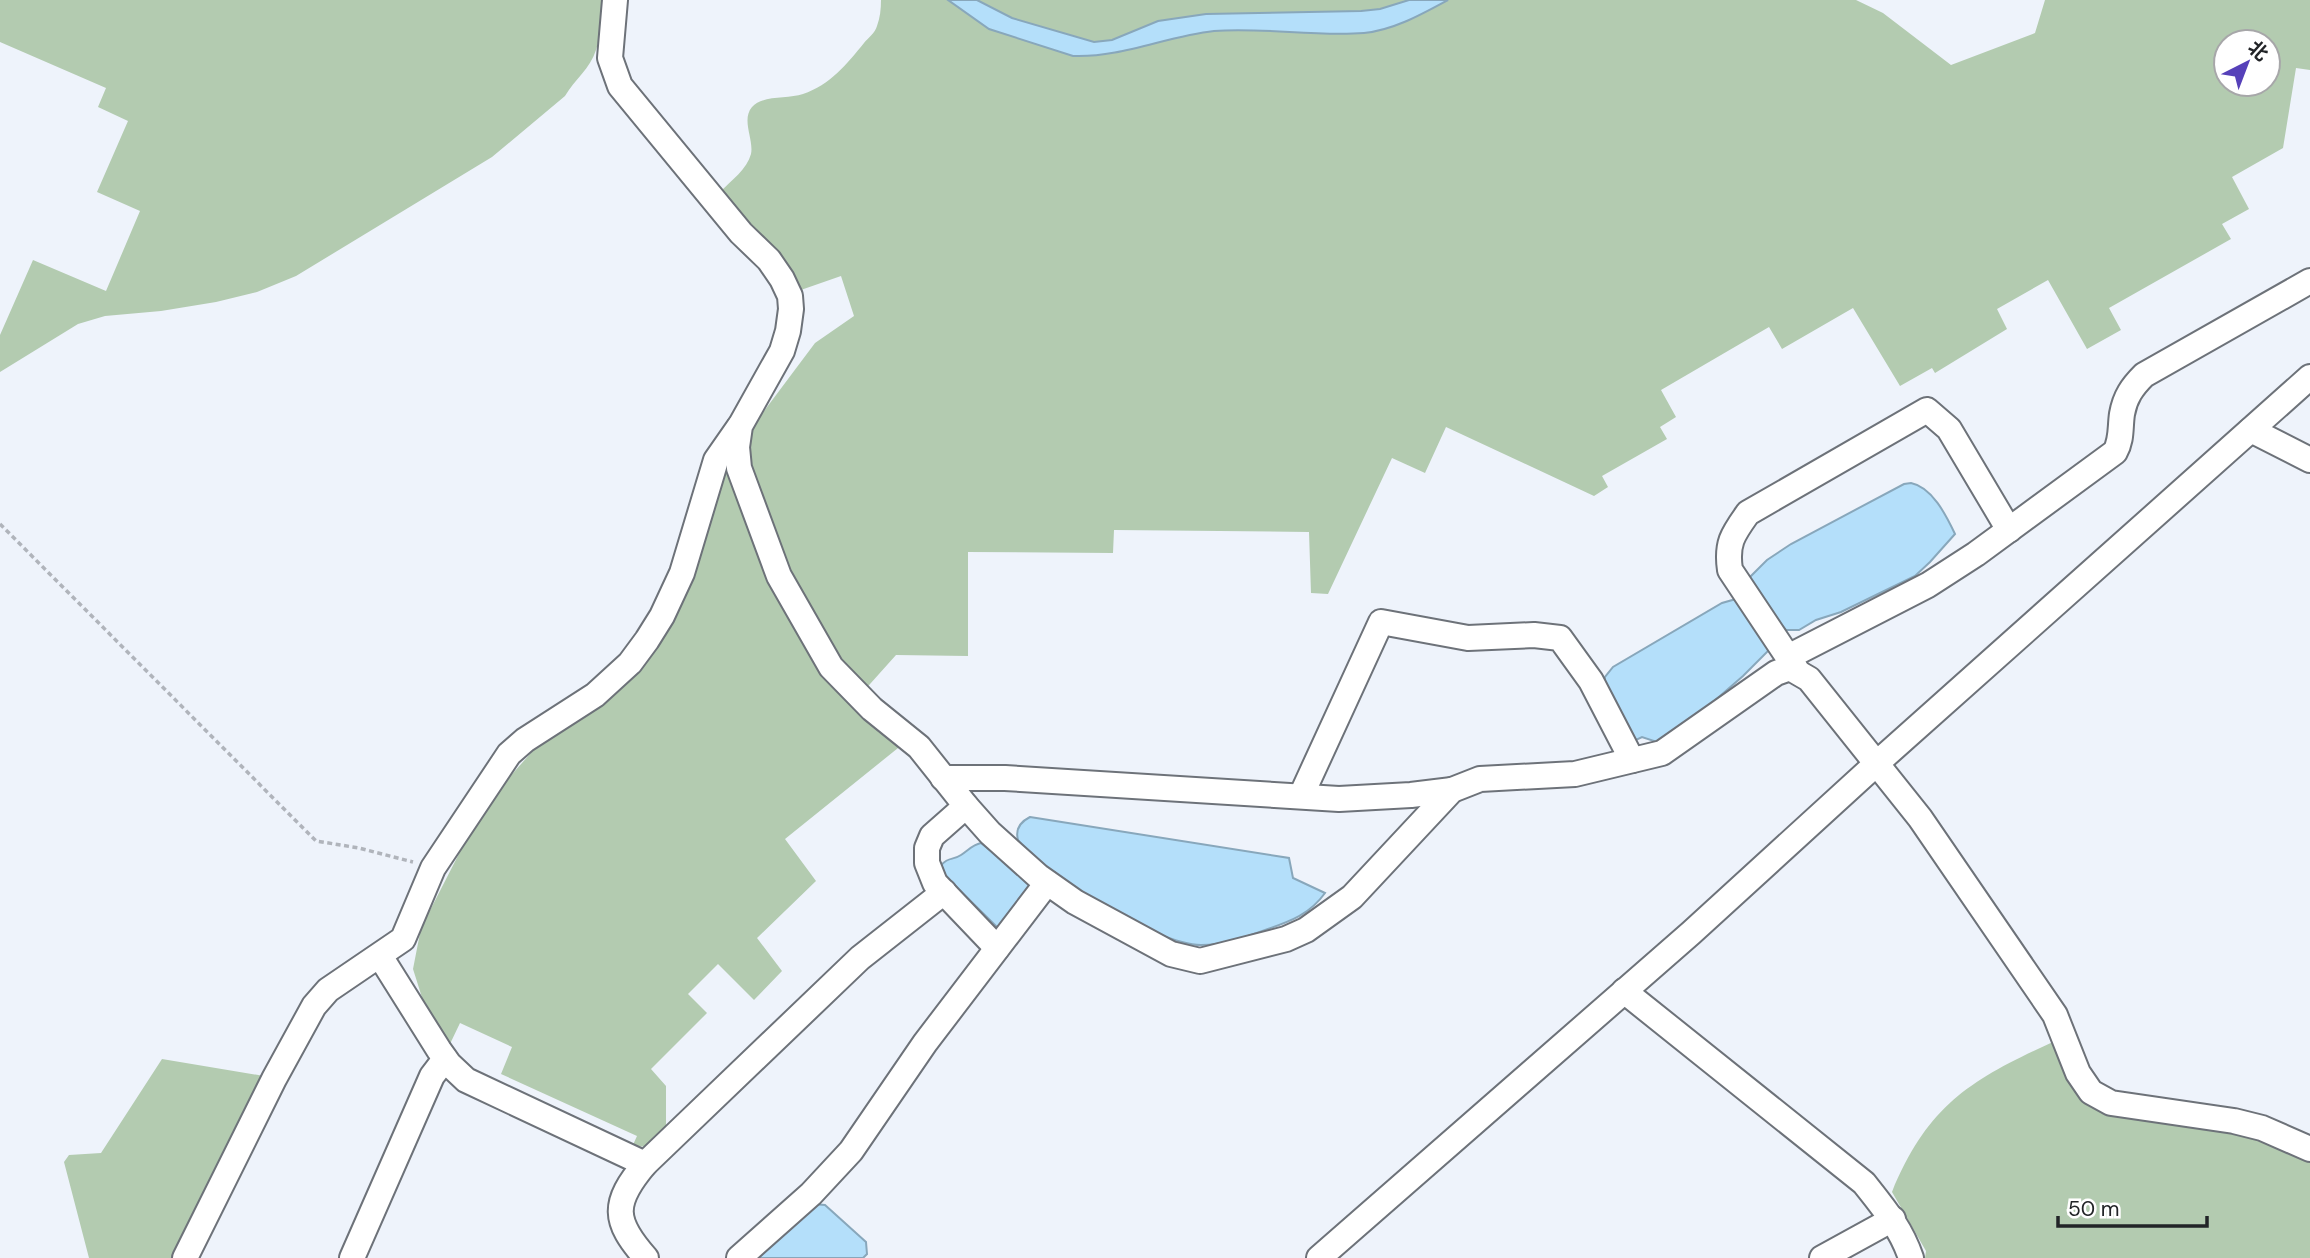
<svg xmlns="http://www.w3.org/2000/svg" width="2310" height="1258" viewBox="0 0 2310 1258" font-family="'DM Sans','Noto Sans SC',sans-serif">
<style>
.green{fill:#b3cbb0;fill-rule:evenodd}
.water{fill:#b4dffa;stroke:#88a7bb;stroke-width:2}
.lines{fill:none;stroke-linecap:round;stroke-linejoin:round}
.minor-casing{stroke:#6d7279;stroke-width:28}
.path{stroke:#b0b4bb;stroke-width:3.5;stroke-dasharray:5 3.5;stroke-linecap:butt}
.minor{stroke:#fff;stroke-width:24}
</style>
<rect width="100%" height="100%" fill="#eef3fb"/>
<g class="green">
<path d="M0 0H606C601 16 601 36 596 50 590 69 575 79 565 96L492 157 296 276 257 292 216 302 161 311 105 316 78 324 0 372V335L33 260 106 291 140 211 97 192 128 121 98 107 106 88 0 42Z"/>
<path d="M881 0H948L989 29 1073 56C1121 58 1167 36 1214 31 1264 26 1315 37 1364 33 1394 30 1422 14 1448 0H1856L1883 13 1951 65 2035 33 2045 0H2310V70L2296 68 2283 148 2232 177 2249 209 2222 224 2231 239 2109 308 2121 330 2087 349 2048 280 1997 309 2007 329 1935 373 1932 368 1900 386 1853 308 1782 349 1769 327 1661 390 1676 417 1660 427 1667 439 1602 476 1608 487 1594 496 1446 427 1425 473 1392 458 1328 594 1311 593 1309 532 1114 530 1113 553 968 552V656L896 655 853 703 903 744 785 839 816 881 757 938 782 971 754 1000 718 964 688 994 707 1013 651 1069 666 1086V1135L653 1146 632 1147 637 1136 501 1074 512 1047 460 1023 449 1046 431 1026 413 969 421 928 465 842 506 781 538 745 613 692 716 475 815 343 854 316 841 276 798 291 721 191C731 181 747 169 751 154 754 139 741 120 752 107 762 95 788 99 803 94 830 85 847 64 864 43 868 38 875 33 877 26 880 18 881 9 881 0ZM2226 42H2268V84H2226Z"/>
<path d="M977 0H1409L1380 9 1361 11 1206 14 1158 21 1112 40 1094 42 1012 18Z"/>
<path d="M2055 1041 2086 1094 2239 1130 2310 1153V1258H1925L1926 1251 1892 1192C1928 1104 1972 1079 2055 1041Z"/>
<path d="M162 1059 264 1076 175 1258H89L64 1162 69 1155 101 1153Z"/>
</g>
<g class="water">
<path d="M948 0H977L1012 18 1094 42 1112 40 1158 21 1206 14 1361 11 1380 9 1409 0H1448C1422 14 1394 30 1364 33 1315 37 1264 27 1214 31 1167 36 1121 58 1073 56L989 29Z"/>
<path d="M1911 483C1932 487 1946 515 1955 534L1930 562 1915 576 1841 612 1816 620 1799 630H1786L1750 590 1749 578 1767 560 1791 544 1904 484Z"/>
<path d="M1736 599 1774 645 1743 676 1666 743 1663 744 1642 737 1636 740 1633 739 1604 684 1605 677 1613 667 1722 603Z"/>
<path d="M1030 817 1289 858 1293 878 1325 893C1310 914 1291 921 1268 929 1246 937 1224 945 1201 945 1156 945 1045 875 1018 840 1015 829 1020 822 1030 817Z"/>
<path d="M981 843 1034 885 998 928 946 877 941 865C950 856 952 861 961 855 969 850 972 845 981 843Z"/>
<path d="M813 1204 825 1205 866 1242 867 1254 863 1258H754Z"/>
</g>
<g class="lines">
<defs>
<g id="minor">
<path d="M615 0 610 58 620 86 741 233 769 260 782 279 790 296 791 309 788 331 782 351 740 426 737 447 739 468 779 576 831 667 872 709 919 747 966 806 990 833 1038 876 1075 902 1171 954 1200 961 1286 939 1306 930 1352 897 1452 790 1480 779 1575 774 1662 753 1776 673 1790 668 1809 679 1920 818 2055 1015 2078 1073 2091 1092 2111 1103 2234 1121 2262 1128 2310 1149"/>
<path d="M2251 430 2310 460"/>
<path d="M1788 657 1928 585 1976 554 2115 452C2122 440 2120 427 2122 414 2125 397 2132 387 2144 375L2310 281"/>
<path d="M1796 669 1730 570C1726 543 1733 534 1748 513L1927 410 1949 429 2009 530"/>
<path d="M943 778H1005L1339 799 1411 795 1452 790"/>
<path d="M1301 796 1381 622 1468 638 1534 635 1560 638 1591 681 1632 760"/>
<path d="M966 806 932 836 927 848V863L935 883 997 948"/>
<path d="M380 956 439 1050 449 1064 466 1080 645 1164"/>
<path d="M1624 991 1864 1183C1883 1207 1901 1228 1911 1258"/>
<path d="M185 1258 274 1079 314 1006 328 990 403 939 433 868 509 754 525 740 595 695 630 663 647 640 662 616 682 573 716 460 739 427"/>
<path d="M352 1258 432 1076 445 1059"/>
<path d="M646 1258C613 1221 612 1203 645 1164L860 958 944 892"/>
<path d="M739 1258 811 1194 851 1151 925 1043 1047 883"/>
<path d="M1319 1258 1691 933 1886 755 2310 377"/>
<path d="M1822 1258 1893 1219"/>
</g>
</defs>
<use href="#minor" class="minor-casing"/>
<path class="path" d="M0 524 316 841 359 848 413 862"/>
<use href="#minor" class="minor"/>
</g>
<g transform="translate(2247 63) rotate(42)"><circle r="33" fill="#ffffff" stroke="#a7a7a9" stroke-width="2"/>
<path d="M0-5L12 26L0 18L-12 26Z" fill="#5641b9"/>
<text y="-10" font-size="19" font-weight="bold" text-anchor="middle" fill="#222427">北</text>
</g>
<path d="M2058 1216v10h149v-10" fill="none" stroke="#222427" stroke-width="3.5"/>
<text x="2068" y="1216" font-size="21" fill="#222427" stroke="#ffffff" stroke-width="5" paint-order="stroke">50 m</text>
</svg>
